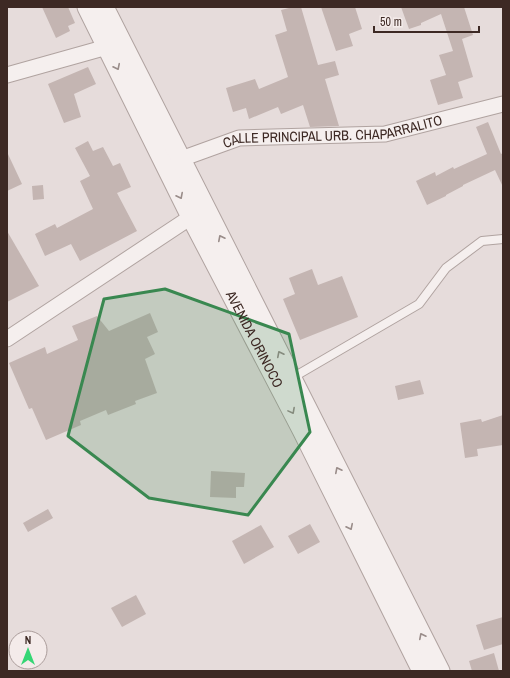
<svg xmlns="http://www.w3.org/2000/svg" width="510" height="678" viewBox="0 0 510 678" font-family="'Archivo Narrow',sans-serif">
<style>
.building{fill:#c4b5b2}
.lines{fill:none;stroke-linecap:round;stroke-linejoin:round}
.service-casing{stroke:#b0a3a0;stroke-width:10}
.minor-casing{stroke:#b0a3a0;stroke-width:17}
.tertiary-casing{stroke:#b0a3a0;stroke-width:21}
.service{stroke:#f5efee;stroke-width:8}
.minor{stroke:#f5efee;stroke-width:15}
.tertiary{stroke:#f5efee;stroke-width:19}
.oneway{stroke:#998c89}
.marked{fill:#398850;fill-opacity:0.2;stroke:#398850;stroke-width:3;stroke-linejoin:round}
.labels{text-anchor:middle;stroke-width:4;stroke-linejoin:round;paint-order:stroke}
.street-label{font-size:14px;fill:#3d2924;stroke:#f4ebea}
</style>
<rect width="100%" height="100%" fill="#e6dcdb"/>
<g class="building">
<path d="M42 7H68L75 23 68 26 70 31 56 38Z"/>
<path d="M293 7H301L318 65 335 61 339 75 325 79 339 126 310 127 303 105 281 114 278 107 249 119 246 108 233 112 226 88 255 79 259 89 288 77 275 35 287 31 281 10Z"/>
<path d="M321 7H355L362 29 349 34 353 46 336 51Z"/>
<path d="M401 7H464L473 35 462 39 473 77 458 82 463 98 438 105 430 80 446 75 439 55 453 51 441 14 421 23V25L409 29Z"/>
<path d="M88 67 96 84 74 94 81 117 64 123 48 84Z"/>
<path d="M488 122 501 154 503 153V187L495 170 463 185V186L446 195V196L427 205 416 181 435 172 436 176 453 167 454 169 487 154 476 127Z"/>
<path d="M88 141 93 151 103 147 113 166 120 163 131 187 117 193 137 231 80 261 71 244 45 256 35 234 55 224 57 228 93 209 80 181 90 176 75 148Z"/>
<path d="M7 152 22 184 7 191Z"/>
<path d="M43 185 44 199 33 200 32 186Z"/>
<path d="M7 231 39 286 7 302Z"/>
<path d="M312 269 318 285 342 276 358 317 300 340 283 299 295 294 289 278Z"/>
<path d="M150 313 158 332 147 337 155 354 145 359 157 393 135 401 136 404 108 415 106 410 80 421 81 425 46 440 32 408 29 409 9 363 45 347 47 354 78 340 72 326 97 316 109 331Z"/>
<path d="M420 380 424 394 398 400 395 386Z"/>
<path d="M503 415V445L477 449 478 456 465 458 460 423 481 419 482 422Z"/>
<path d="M211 471 245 473 244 487H236V498L210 497Z"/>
<path d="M48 509 53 518 28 532 23 523Z"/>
<path d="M310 524 320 542 298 554 288 536Z"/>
<path d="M261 525 274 547 244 564 232 541Z"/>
<path d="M136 595 146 614 122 627 111 608Z"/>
<path d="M503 617V644L484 650 476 625Z"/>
<path d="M494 653 499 671H472L469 661Z"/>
</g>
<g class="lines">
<defs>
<path id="service" d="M292 378 419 304 446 268 482 241 503 239"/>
<g id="minor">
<path d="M7 75 107 47"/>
<path id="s1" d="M172 164 181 159 239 138 385 134 503 104"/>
<path d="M7 339 191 217"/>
</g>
<g id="tertiary">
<path id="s2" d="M87 7 191 217 302 430 422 671"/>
<path d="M104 7 440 671"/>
</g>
</defs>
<use href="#service" class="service-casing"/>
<use href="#minor" class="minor-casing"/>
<use href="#tertiary" class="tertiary-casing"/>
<use href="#service" class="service"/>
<use href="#minor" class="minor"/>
<use href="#tertiary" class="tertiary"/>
</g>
<defs><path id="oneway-chevron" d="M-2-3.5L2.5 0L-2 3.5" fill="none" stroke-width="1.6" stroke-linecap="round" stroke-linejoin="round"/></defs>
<g class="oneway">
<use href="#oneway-chevron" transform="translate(117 67) rotate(64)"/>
<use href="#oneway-chevron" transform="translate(180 196) rotate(63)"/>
<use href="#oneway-chevron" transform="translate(221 238) rotate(-117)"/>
<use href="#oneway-chevron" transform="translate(280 354) rotate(-117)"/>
<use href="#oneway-chevron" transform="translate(292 411) rotate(62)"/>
<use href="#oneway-chevron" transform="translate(338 470) rotate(-117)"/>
<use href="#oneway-chevron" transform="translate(350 527) rotate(64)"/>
<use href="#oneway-chevron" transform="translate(422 636) rotate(-117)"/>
</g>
<path class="marked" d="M165 289 289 334 310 432 248 515 149 498 68 436 104 299Z"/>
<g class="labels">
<g class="street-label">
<text dy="5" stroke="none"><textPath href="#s1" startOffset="166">CALLE PRINCIPAL URB. CHAPARRALITO</textPath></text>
<text dy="5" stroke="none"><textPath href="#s2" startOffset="372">AVENIDA ORINOCO</textPath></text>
</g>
</g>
<rect width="510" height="678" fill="none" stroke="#3d2924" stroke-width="16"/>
<g transform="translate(28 650)"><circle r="19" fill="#f4ebea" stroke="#ab9d9b"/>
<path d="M0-3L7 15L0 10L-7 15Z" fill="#35d674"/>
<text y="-6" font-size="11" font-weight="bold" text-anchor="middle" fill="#3d2924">N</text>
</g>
<path d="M374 26v6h105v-6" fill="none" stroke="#3d2924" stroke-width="2"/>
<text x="380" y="26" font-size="12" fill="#3d2924" stroke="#f4ebea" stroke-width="3" paint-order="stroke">50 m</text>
</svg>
